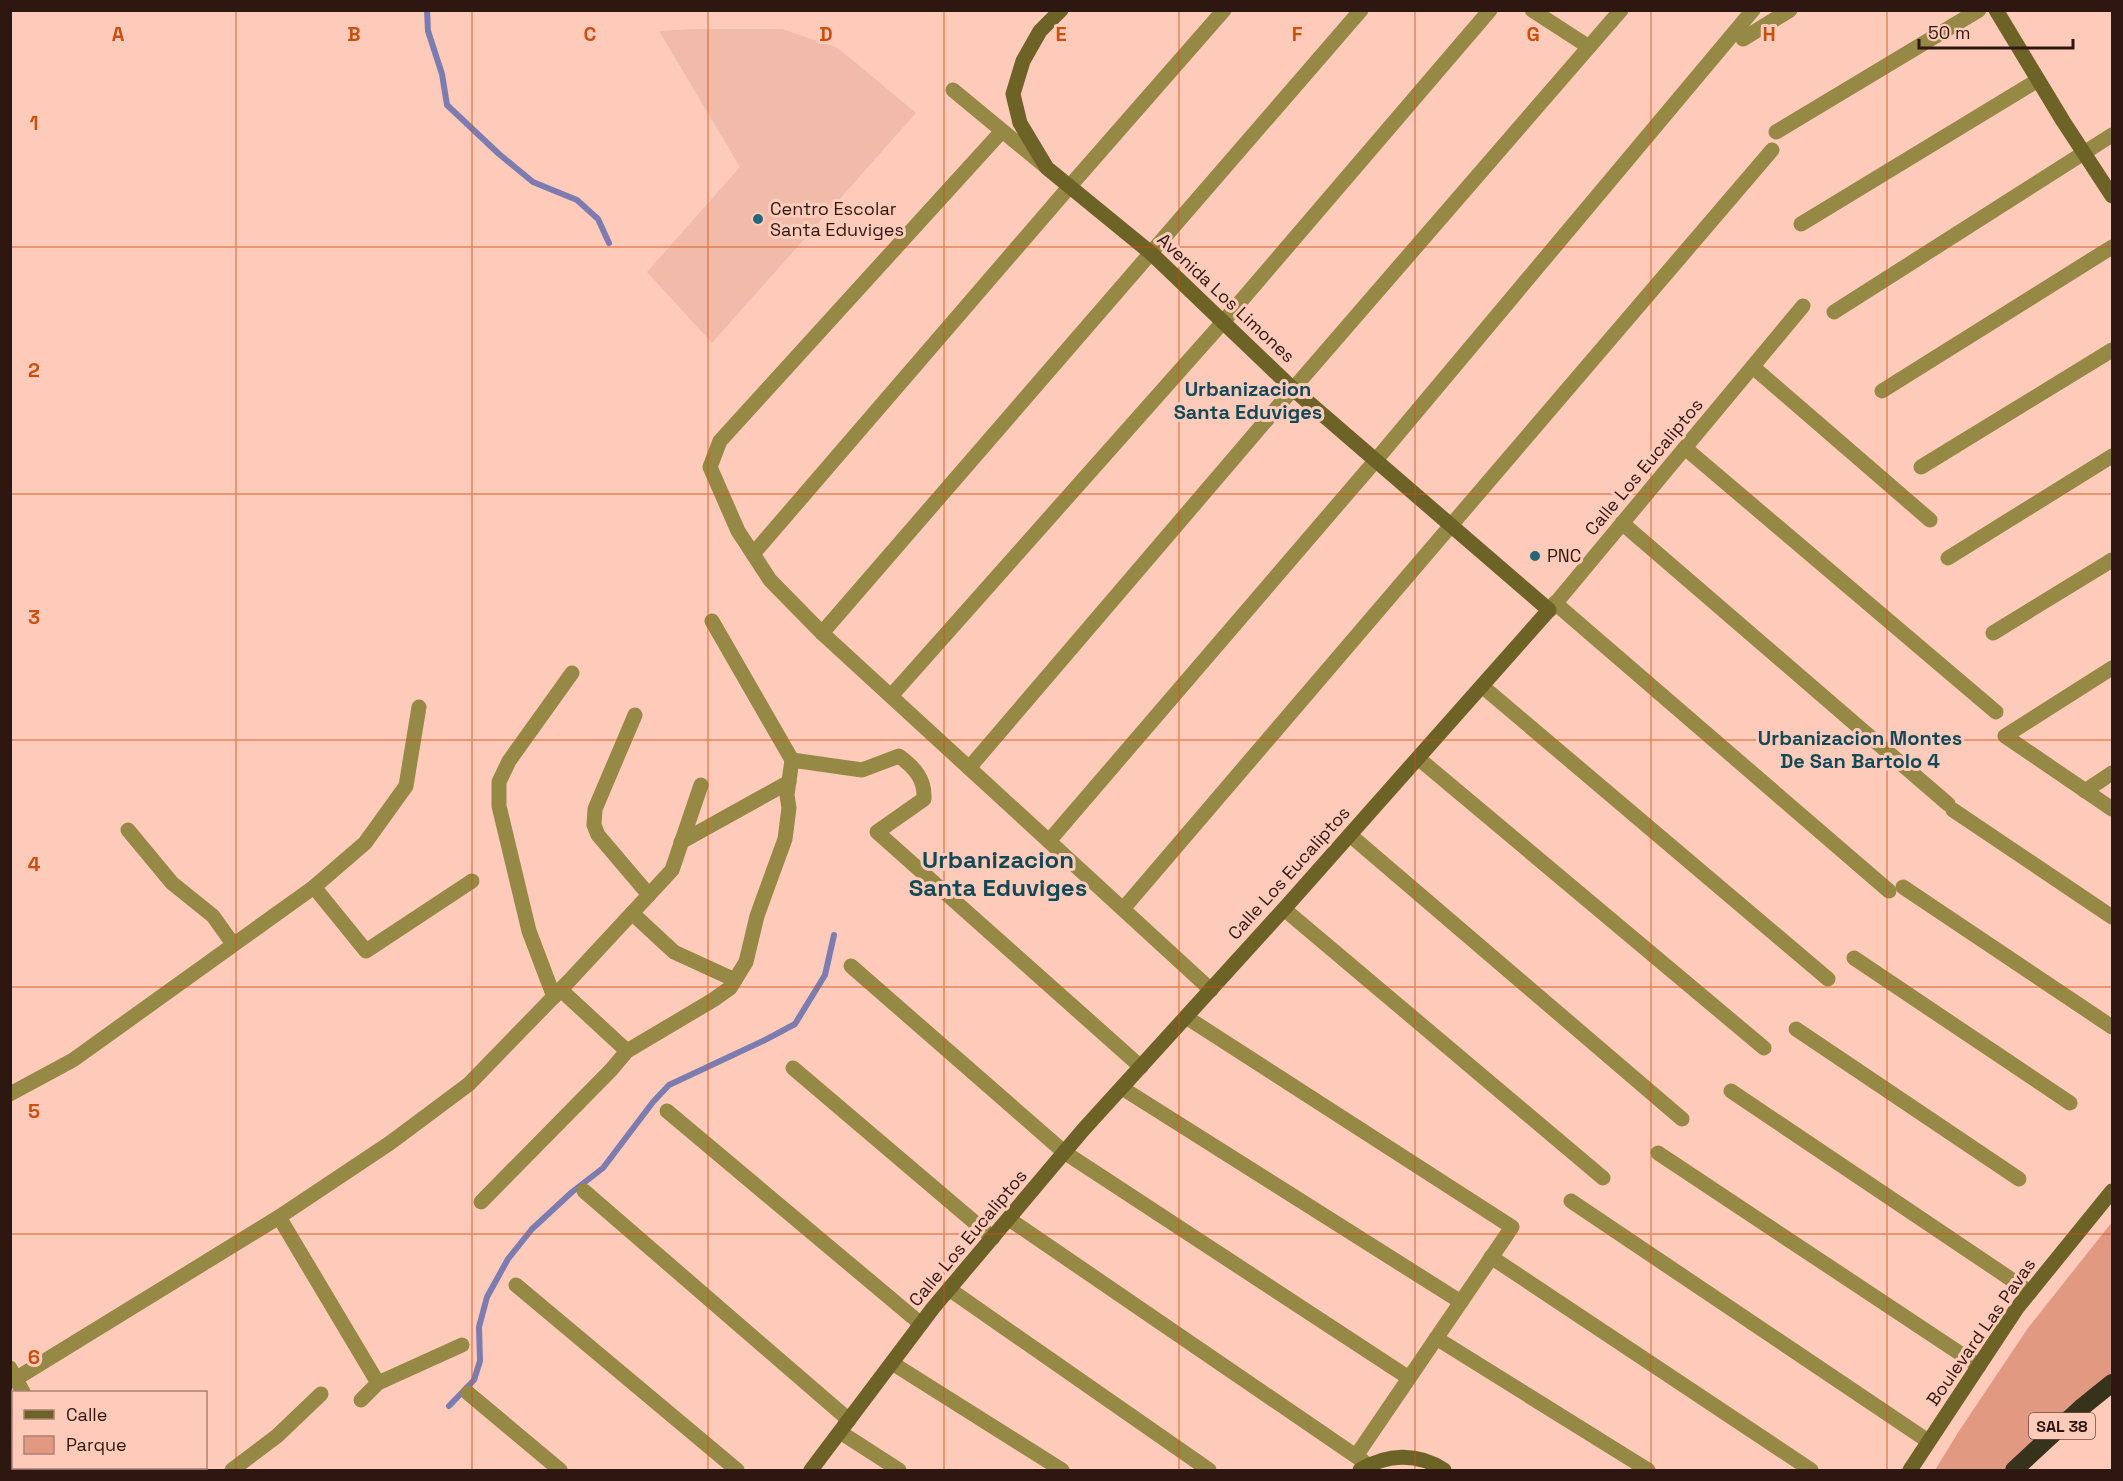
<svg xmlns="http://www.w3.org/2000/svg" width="2123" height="1481" viewBox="0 0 2123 1481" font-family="'Space Grotesk',sans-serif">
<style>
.built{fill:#f1baa9}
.green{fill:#e19982}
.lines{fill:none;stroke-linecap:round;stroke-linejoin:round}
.stream{stroke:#7d7cb0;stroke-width:6}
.street{stroke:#968945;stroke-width:15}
.secondary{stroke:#6e6326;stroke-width:15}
.highway{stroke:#37321a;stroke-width:18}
.grid{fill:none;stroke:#cc4f0d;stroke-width:1.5;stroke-opacity:0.55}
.poi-dot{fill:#246779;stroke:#fecbbb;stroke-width:2}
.labels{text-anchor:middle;stroke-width:6;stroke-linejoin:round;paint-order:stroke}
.shield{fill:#fecbbb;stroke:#6c4d43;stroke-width:1.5}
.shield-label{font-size:16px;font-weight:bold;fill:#2e1710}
.poi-label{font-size:18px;fill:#2e1710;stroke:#fecbbb;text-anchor:start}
.street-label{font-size:18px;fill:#2e1710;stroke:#fecbbb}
.neighbourhood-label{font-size:20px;font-weight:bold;fill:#124957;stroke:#fecbbb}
.district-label{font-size:24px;font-weight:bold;fill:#124957;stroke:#fecbbb}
.grid-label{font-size:20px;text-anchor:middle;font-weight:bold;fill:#cc4f0d;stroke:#fecbbb;stroke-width:6;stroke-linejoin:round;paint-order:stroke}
</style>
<rect width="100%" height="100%" fill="#fecbbb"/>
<path class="built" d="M692 29H782L838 48 916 113 712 343 647 272 740 167 659 31Z"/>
<path class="green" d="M2112 1222V1383L2014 1470H1935L1959 1431 2028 1328Z"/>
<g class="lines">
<g class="stream">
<path d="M427 10 428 31 442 74 447 105 499 154 533 182 577 200 598 219 609 243"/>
<path d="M449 1406 474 1380 480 1361 479 1327 487 1297 508 1259 532 1229 572 1192 603 1168 653 1102 669 1085 763 1041 795 1024 825 975 834 935"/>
</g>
<g class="street">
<path d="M1532 10 1589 47"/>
<path d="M1743 39 1790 10"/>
<path d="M953 90 1045 166"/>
<path d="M1002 131 720 441 710 467 738 531 770 580 822 633 1211 990"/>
<path d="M1776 132 1979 10"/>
<path d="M1801 224 2038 80"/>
<path d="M1834 312 2112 135"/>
<path d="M1753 367 1930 520"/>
<path d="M1882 391 2112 247"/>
<path d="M1685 448 1996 712"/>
<path d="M1921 467 2112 350"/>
<path d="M1622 523 1948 804"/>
<path d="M753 554 1070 186 1224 10"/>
<path d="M1948 558 2112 456"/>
<path d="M1555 603 1889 891"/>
<path d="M1550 610 1803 306"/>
<path d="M822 633 1361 10"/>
<path d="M1993 633 2112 560"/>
<path d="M2112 668 2005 736 2112 809"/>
<path d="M1482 686 1828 979"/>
<path d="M891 696 1223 322 1490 10"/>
<path d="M635 715 595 809 594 825 598 835 649 895"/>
<path d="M1418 758 1764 1048"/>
<path d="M792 760 862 770 899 756C915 768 925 779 924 799L877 832 1141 1067"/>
<path d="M969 768 1293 389 1621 10"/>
<path d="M2085 791 2112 773"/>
<path d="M1953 810 2112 917"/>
<path d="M128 830 172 883 213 916 233 944"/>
<path d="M1350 835 1682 1119"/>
<path d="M1049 841 1376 460 1753 10"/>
<path d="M681 842 789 782"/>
<path d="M314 887 366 951 472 881"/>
<path d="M1903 887 2112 1027"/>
<path d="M1123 909 1772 150"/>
<path d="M1284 909 1603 1178"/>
<path d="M632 913 674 952 735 980"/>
<path d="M1854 958 2070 1103"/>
<path d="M851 966 1064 1152 1409 1378"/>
<path d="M561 990 627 1051"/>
<path d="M554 997 529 931 499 806V782L509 761 572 673"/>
<path d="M1186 1017 1512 1227 1356 1456"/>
<path d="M1796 1029 2019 1179"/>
<path d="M793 1068 993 1238"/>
<path d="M1122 1088 1461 1302"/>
<path d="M1731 1091 2030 1292"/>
<path d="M10 1094 73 1060 314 887 365 843 406 786 419 707"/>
<path d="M667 1111 921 1324"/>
<path d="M1658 1153 1979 1366"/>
<path d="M584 1191 849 1420"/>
<path d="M1571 1201 1928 1441"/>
<path d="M481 1202 611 1070 627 1051 713 1000 730 988 746 962 757 916 785 839 789 808 787 795 792 760 712 621"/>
<path d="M279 1217 378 1383"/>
<path d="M1009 1219 1363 1461"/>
<path d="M1491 1257 1811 1470"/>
<path d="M516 1285 737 1470"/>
<path d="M949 1289 1209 1470"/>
<path d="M1436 1338 1648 1470"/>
<path d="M892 1363 1062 1470"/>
<path d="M10 1368 23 1392"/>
<path d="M17 1378 279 1217 390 1143 469 1084 569 981 672 870 701 785"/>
<path d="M468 1393 560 1470"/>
<path d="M361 1400 378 1383 462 1345"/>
<path d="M840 1432 899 1470"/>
<path d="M57 1468 59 1470"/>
<path d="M232 1470 277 1436 321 1394"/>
</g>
<g class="secondary">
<path d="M1996 10 2063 121 2112 196"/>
<path d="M811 1470 933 1308 1083 1130 1284 909 1549 610 1293 389 1151 253 1047 168 1020 123 1013 94 1023 61 1040 31 1061 10"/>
<path d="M1360 1470C1387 1454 1417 1452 1444 1470"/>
<path d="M1910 1470 2017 1308 2112 1191"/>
</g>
<path class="highway" d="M2014 1470 2081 1408 2112 1383"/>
</g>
<path class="grid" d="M236 10V1470M472 10V1470M708 10V1470M944 10V1470M1179 10V1470M1415 10V1470M1651 10V1470M1887 10V1470M10 247H2112M10 494H2112M10 740H2112M10 987H2112M10 1234H2112"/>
<g class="poi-dot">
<circle cx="758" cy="219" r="6"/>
<circle cx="1535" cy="556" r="6"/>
</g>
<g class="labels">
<rect class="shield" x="2029" y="1413" width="66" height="26" rx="4.5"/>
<g class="shield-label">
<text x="2062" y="1432">SAL 38</text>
</g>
<g class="poi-label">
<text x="770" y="215">Centro Escolar<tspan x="770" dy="21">Santa Eduviges</tspan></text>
<text x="1547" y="562">PNC</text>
</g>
<g class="street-label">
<text transform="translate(1226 298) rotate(43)" y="6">Avenida Los Limones</text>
<text transform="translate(1644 467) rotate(-50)" y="6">Calle Los Eucaliptos</text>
<text transform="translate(1289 873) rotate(-48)" y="6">Calle Los Eucaliptos</text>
<text transform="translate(968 1238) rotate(-50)" y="6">Calle Los Eucaliptos</text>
<text transform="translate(1981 1332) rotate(-55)" y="6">Boulevard Las Pavas</text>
</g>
<g class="neighbourhood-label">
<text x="1248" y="396">Urbanizacion<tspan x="1248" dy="23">Santa Eduviges</tspan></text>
<text x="1860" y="745">Urbanizacion Montes<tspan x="1860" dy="23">De San Bartolo 4</tspan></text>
</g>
<g class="district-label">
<text x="998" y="868">Urbanizacion<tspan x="998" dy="28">Santa Eduviges</tspan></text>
</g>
</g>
<g class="grid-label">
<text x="118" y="41">A</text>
<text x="354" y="41">B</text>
<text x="590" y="41">C</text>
<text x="826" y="41">D</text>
<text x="1061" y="41">E</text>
<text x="1297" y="41">F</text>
<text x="1533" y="41">G</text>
<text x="1769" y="41">H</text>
<text x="34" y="130">1</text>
<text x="34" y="377">2</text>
<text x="34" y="624">3</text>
<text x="34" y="871">4</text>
<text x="34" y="1118">5</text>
<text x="34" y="1364">6</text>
</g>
<rect width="2123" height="1481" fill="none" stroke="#2e1710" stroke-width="24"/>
<rect x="12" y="1391" width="195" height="78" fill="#fecbbb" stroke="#ab8377" stroke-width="1.5"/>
<rect x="24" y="1410" width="30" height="9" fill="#6e6326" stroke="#ab8377" stroke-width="1.5"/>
<text x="66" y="1421" font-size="18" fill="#2e1710">Calle</text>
<rect x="24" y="1436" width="30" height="18" fill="#e19982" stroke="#ab8377" stroke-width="1.5"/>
<text x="66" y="1451" font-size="18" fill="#2e1710">Parque</text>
<path d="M1919 39v9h154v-9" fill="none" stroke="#2e1710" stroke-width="3"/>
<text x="1928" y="39" font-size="18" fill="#2e1710" stroke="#fecbbb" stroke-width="4.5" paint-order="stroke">50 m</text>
</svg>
